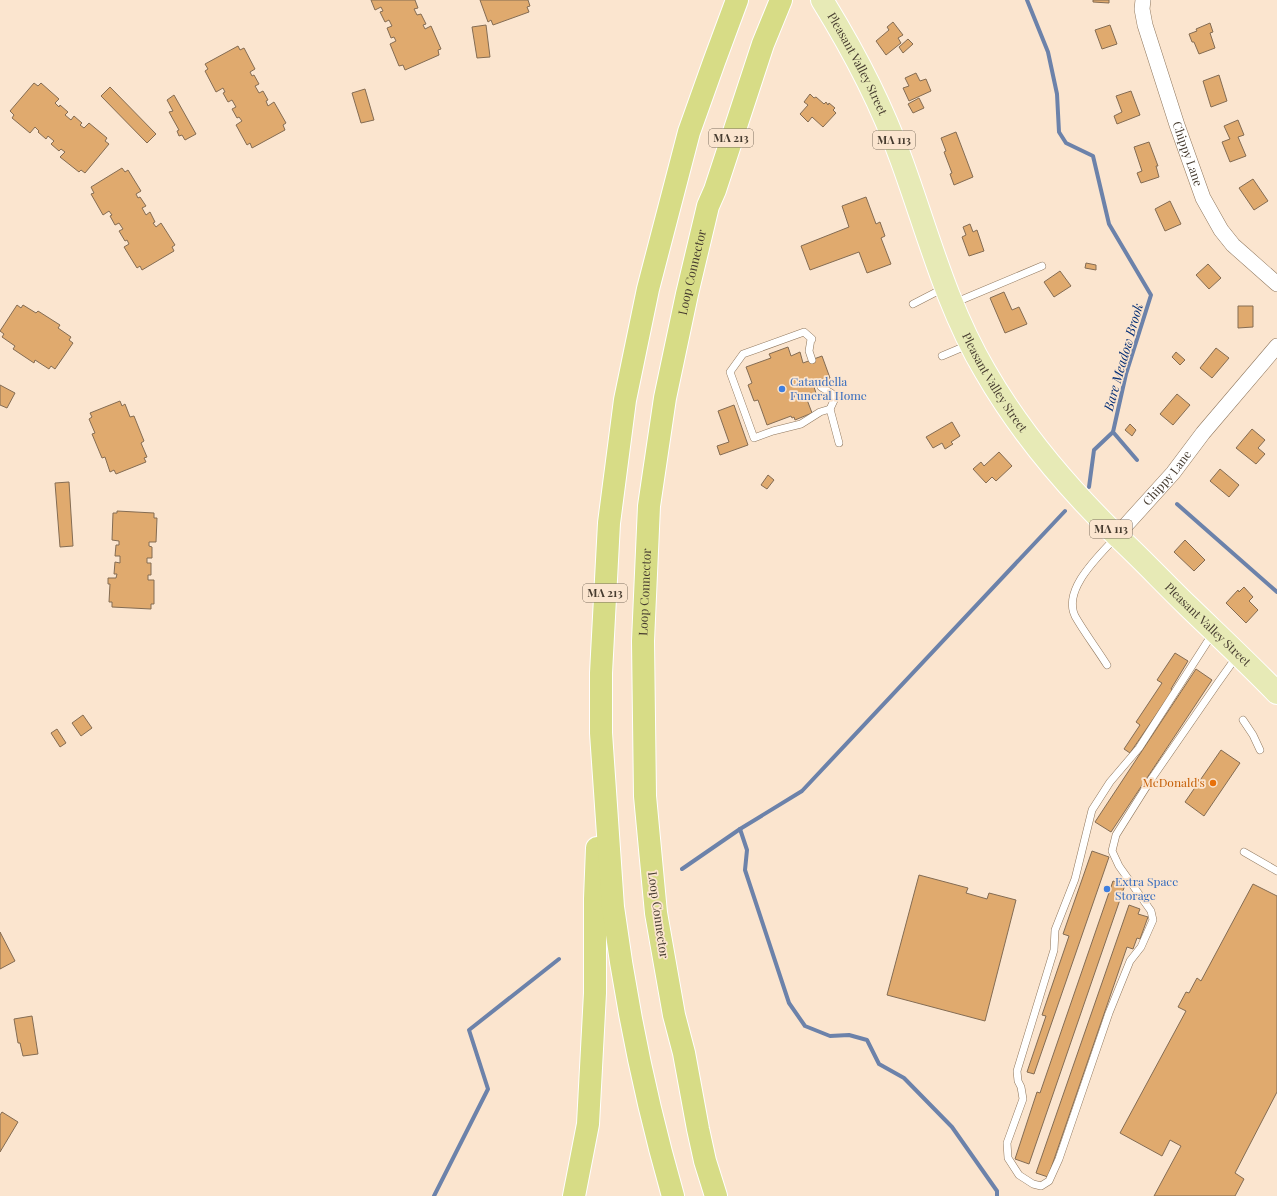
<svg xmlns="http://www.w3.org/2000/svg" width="1277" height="1196" viewBox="0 0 1277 1196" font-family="'Playfair Display',serif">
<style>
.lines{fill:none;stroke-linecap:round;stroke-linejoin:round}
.stream{stroke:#6c82aa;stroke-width:4}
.building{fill:#e0aa6e;stroke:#846c53}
.lane-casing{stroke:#8f775d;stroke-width:8}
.street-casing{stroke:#8f775d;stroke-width:16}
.primary-casing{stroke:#fff;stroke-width:24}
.highway-casing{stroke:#fff;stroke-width:24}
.lane{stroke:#fff;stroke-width:7}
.street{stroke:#fff;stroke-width:15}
.primary{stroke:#e7eab6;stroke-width:22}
.highway{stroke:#d7dc86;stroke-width:22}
.shop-dot{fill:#3f7fe0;stroke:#fbe5cf;stroke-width:1.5}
.food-dot{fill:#e8710a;stroke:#fbe5cf;stroke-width:1.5}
.labels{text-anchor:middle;stroke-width:3.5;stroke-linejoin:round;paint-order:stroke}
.shield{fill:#fbe5cf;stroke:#7c6e5f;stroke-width:1}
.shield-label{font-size:11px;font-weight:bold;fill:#463b2f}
.street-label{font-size:12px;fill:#463b2f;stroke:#fbe5cf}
.shop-label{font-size:12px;fill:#366cbe;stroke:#fbe5cf;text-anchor:start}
.food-label{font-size:12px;fill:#c56008;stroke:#fbe5cf;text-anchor:end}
.water-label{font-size:13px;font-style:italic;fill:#052f76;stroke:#fbe5cf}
</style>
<rect width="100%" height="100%" fill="#fbe5cf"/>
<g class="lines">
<g class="stream">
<path d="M1027 0 1048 52 1057 94 1059 132 1066 143 1093 156 1109 224 1151 295 1126 374 1113 432 1137 460"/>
<path d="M1089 487 1094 450 1113 432"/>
<path d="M1177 504 1277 592"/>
<path d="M740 829 747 850 745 870 789 1003 805 1026 830 1036 849 1035 867 1040 879 1064 904 1078 952 1127 997 1191V1196"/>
<path d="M682 869 740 829 802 791 1065 511"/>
<path d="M434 1196 488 1089 469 1030 559 959"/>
</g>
</g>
<g class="building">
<path d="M371 0H415L418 8 414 9 417 15 421 14 426 24 423 25 425 29 431 26 441 49 438 50 439 55 405 70 403 65 399 66 390 44 396 41 394 37 391 38 387 28 392 26 389 20 385 22 380 12 383 11 381 7 375 10Z"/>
<path d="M480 0H528L530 6 527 7 529 12 493 25 491 20 488 22Z"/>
<path d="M1093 0H1109V3L1093 2Z"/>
<path d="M893 22 903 35 898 38 901 43 886 55 876 41 889 30 887 27Z"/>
<path d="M1210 23 1213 32 1210 33 1215 48 1199 54 1194 42H1192L1189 34 1197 31 1196 29Z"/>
<path d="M486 25 490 57 477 58 472 27Z"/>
<path d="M1110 25 1117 44 1102 49 1095 30Z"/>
<path d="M908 39 913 44 903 53 899 47Z"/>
<path d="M238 46 240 50 244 48 255 69 250 72 252 76 254 75 259 84 255 86 259 93 263 91 268 100 266 101 268 106 274 102 286 123 283 125 285 130 252 148 250 143 247 145 236 125 242 121 239 117 237 118 232 109 236 107 232 100 228 102 223 93 225 92 223 88 216 92 205 71 208 69 205 64Z"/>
<path d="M916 73 920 81 926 79 931 91 909 101 903 88 909 86 905 78Z"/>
<path d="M1219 75 1227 101 1211 107 1203 81Z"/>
<path d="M34 83 38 86 41 83 59 99 55 103 59 107 60 105 68 112 65 115 71 120 74 116 82 123 80 125 84 128 89 123 107 138 105 141 109 144 85 173 81 170 79 172 60 157 65 152 61 149 59 151 51 144 54 141 48 136 46 139 38 132 39 131 35 127 30 133 12 118 14 115 10 111Z"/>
<path d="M110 87 156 134 147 143 101 96Z"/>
<path d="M365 89 374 120 361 123 352 93Z"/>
<path d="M1131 91 1140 115 1117 124 1114 116 1122 112 1116 96Z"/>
<path d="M810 94 814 98 816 97 824 104 826 102 828 105 829 103 835 108 833 110 836 113 823 127 812 117 808 122 800 114 808 105 804 102Z"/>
<path d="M174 95 196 134 185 140 182 135 179 136 177 131 179 130 169 112 173 111 167 100Z"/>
<path d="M919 98 924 108 913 113 908 104Z"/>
<path d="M1238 120 1244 135 1238 137 1246 156 1230 162 1222 142 1230 139 1224 126Z"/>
<path d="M956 132 973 177 954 185 950 174 952 173 944 152 946 151 941 138Z"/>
<path d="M1149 142 1158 166H1156L1159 177 1141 183 1137 173 1142 171 1134 147Z"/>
<path d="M122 168 125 172 128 170 141 191 136 194 138 198 140 197 146 206 142 208 146 215 150 212 155 222 153 223 156 227 161 223 175 245 172 247 174 251 142 270 140 266 137 268 124 247 129 244 127 240 125 241 119 231 123 229 119 223 115 225 110 216 112 215 109 211 103 215 91 194 94 193 91 187Z"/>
<path d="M1253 179 1268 201 1254 210 1239 188Z"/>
<path d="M866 197 876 224 880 222 885 236 881 238 891 264 867 273 859 252 810 270 801 246 849 227 842 206Z"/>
<path d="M1170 201 1181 224 1165 231 1155 209Z"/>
<path d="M970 224 973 232 977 230 984 251 969 256 962 237 966 235 963 227Z"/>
<path d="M1086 263 1096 265V270L1085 268Z"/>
<path d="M1208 264 1221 278 1209 289 1196 275Z"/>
<path d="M1060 271 1071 286 1054 297 1044 282Z"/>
<path d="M1004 292 1012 310 1019 307 1027 324 1005 333 990 298Z"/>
<path d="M17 305 21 308 23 305 36 313 38 311 60 325 58 328 71 337 69 340 73 343 55 369 51 366 49 369 35 360 34 363 13 349 15 346 2 337 4 334 0 331Z"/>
<path d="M1238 306H1253V327L1238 328Z"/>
<path d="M788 347 791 356 800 352 803 363 822 356 830 378 813 384 816 393 806 397 812 413 795 420 794 417 792 418 791 416 767 425 758 400 754 401 748 385 752 383 746 367 771 358 769 354Z"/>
<path d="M1216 348 1229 358 1212 378 1200 368Z"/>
<path d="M1176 352 1185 360 1180 365 1172 357Z"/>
<path d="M0 385 15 393 7 408 0 405Z"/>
<path d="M1177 394 1190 405 1173 425 1160 414Z"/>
<path d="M120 401 122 406 125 404 130 417 134 416 144 441 141 443 147 457 144 458 146 462 116 474 114 470 110 472 105 457 102 458 92 434 95 433 89 419 92 417 90 413Z"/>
<path d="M734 405 748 445 720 455 717 446 729 442 718 411Z"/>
<path d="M952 422 960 436 951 442 953 444 945 449 942 443 933 448 926 437Z"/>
<path d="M1130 424 1136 430 1132 436 1125 430Z"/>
<path d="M1252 429 1265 440 1258 448 1265 454 1256 464 1236 448Z"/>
<path d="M999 452 1012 466 996 481 992 477 986 483 973 469 981 462 984 466Z"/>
<path d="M1220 469 1239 485 1229 497 1210 481Z"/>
<path d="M768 475 774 480 767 489 761 485Z"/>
<path d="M69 482 73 546 60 547 55 483Z"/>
<path d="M117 511 154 513V518H157L156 542H149V546L152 547V558H147V563H151V575H148V580H154V604H151V609L112 607V602H109L110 584H108V578H116L117 574H114L115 562 120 563V556H115L116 545H119V541L112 540 113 513H117Z"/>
<path d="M1185 540 1205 560 1194 571 1174 552Z"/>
<path d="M1244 587 1253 597 1249 601 1258 610 1246 623 1226 603 1238 590 1239 592Z"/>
<path d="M1175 653 1188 661 1171 689 1173 690 1130 753 1124 749 1140 725 1136 722 1162 683 1157 680Z"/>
<path d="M1196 669 1212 680 1111 832 1095 822Z"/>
<path d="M83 715 92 728 81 736 72 723Z"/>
<path d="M57 729 66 743 60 747 51 733Z"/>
<path d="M1221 750 1240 763 1204 816 1185 802Z"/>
<path d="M1092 851 1109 857 1034 1074 1027 1072 1046 1016 1042 1015 1069 936 1063 934Z"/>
<path d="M919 875 968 888 966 893 987 899 989 893 1016 900 985 1021 887 995Z"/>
<path d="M1113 881 1125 885 1029 1164 1015 1159 1037 1092 1040 1093Z"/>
<path d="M1253 884 1277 896V1092L1235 1173 1244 1179 1235 1196H1154L1181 1146 1170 1140 1162 1156 1120 1133 1186 1011 1178 1007 1186 992 1189 993 1197 978 1201 981Z"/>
<path d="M1129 905 1140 909 1138 914 1148 917 1140 939 1137 938 1133 949 1127 947 1048 1177 1036 1173Z"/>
<path d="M0 932 15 961 0 969Z"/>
<path d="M32 1016 38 1054 23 1056 20 1043H18L14 1019Z"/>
<path d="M2 1112 18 1122 0 1152V1115Z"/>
</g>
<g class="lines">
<defs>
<g id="lane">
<path d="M954 303 1042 266"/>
<path d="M913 304 944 288"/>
<path d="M942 356 968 345"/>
<path d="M812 360 809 351 811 339H812L804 332 743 354 730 372 754 438 773 431 801 424 820 412 830 409 839 443"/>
<path d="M820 382 821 387 836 396 830 409"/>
<path d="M1213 633 1139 748 1110 782 1092 810 1075 879 1055 930 1054 950 1017 1071 1018 1081 1021 1087 1023 1099 1007 1143 1008 1158 1019 1175 1033 1184 1041 1186 1049 1181 1059 1159 1109 1013 1130 961 1141 947 1153 920 1151 911 1119 866 1112 851 1116 835 1150 781 1217 684 1237 656"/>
<path d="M1107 665C1097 649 1084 632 1075 616 1062 589 1100 555 1116 537"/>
<path d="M1243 720 1253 735 1260 750"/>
<path d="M1244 852 1277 871"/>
</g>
<g id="street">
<path id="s1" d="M1143 0 1142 9 1145 25 1177 125 1203 198 1221 230 1233 245 1277 284"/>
<path id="s2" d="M1117 535 1173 473 1203 433 1277 346"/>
</g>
<g id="primary">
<path id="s3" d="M822 0C853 50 881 103 901 159 927 230 946 305 985 371 1020 432 1067 487 1117 536 1142 559 1165 584 1189 607 1219 636 1249 664 1277 693"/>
</g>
<g id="highway">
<path d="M574 1196 588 1124 595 993V899L597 848"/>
<path d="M673 1196C646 1102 626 1005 613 907L601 733V673L609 523 625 400 648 289 689 132 714 62 737 0"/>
<path id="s4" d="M716 1196 705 1161 698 1129 684 1053 674 1015 656 913 645 796 643 641 649 506 665 398 687 294 708 206 715 190 763 44 781 0"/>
</g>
</defs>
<use href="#lane" class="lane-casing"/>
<use href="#street" class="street-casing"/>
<use href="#primary" class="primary-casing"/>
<use href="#highway" class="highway-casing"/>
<use href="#lane" class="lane"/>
<use href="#street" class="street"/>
<use href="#primary" class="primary"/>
<use href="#highway" class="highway"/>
</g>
<g class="shop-dot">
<circle cx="782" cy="389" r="4"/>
<circle cx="1107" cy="889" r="4"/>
</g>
<circle class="food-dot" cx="1213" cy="783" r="4"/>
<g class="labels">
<g class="shield">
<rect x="709" y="129" width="44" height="18" rx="3"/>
<rect x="873" y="131" width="42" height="18" rx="3"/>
<rect x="1090" y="520" width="42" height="18" rx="3"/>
<rect x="583" y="584" width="44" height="18" rx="3"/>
</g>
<g class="shield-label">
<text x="731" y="142">MA 213</text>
<text x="894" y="144">MA 113</text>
<text x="1111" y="533">MA 113</text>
<text x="605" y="597">MA 213</text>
</g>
<g class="street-label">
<text dy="4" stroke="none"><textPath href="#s3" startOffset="73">Pleasant Valley Street</textPath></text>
<text dy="4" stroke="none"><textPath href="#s1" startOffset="161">Chippy Lane</textPath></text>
<text dy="4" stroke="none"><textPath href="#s4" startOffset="935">Loop Connector</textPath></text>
<text dy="4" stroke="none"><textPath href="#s3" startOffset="421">Pleasant Valley Street</textPath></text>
<text dy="4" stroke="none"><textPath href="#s2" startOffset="76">Chippy Lane</textPath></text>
<text dy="4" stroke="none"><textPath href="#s4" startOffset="611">Loop Connector</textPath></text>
<text dy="4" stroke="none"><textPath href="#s3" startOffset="745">Pleasant Valley Street</textPath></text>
<text transform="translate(658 915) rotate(82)" y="4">Loop Connector</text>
</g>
<g class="shop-label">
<text x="790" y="386">Cataudella<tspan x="790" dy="14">Funeral Home</tspan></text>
<text x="1115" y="886">Extra Space<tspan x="1115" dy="14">Storage</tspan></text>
</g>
<g class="food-label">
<text x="1205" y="787">McDonald's</text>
</g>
<g class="water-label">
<text transform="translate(1123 357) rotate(-74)" y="5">Bare Meadow Brook</text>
</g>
</g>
</svg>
